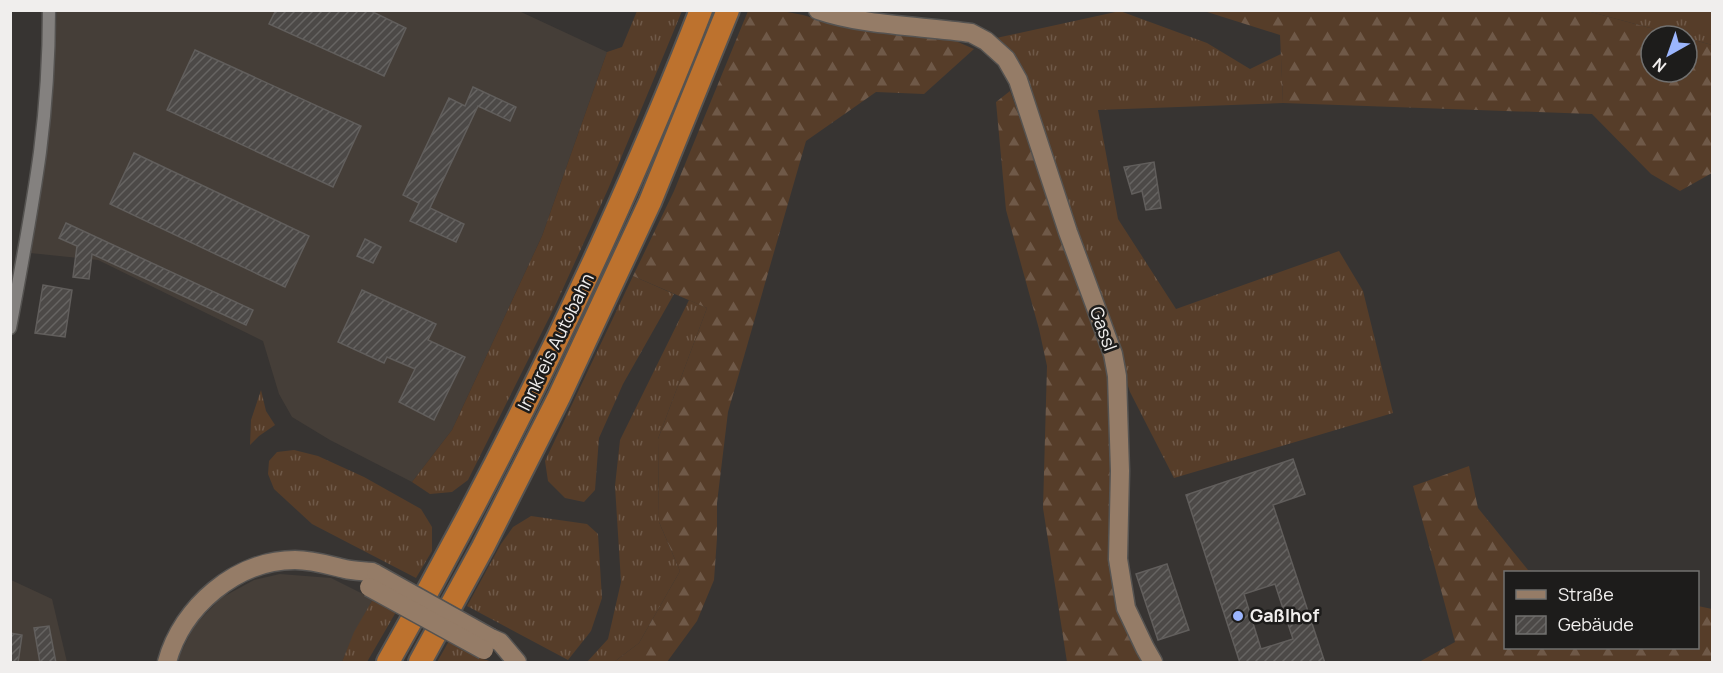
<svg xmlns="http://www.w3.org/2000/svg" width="1723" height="673" viewBox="0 0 1723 673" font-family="Manrope,sans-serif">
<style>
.built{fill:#453e38}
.grass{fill:url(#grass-tufts)}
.forest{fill:url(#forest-firs)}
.building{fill:url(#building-hatch);stroke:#615e5c;stroke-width:1.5;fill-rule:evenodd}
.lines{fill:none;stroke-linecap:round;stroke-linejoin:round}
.street-casing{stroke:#555351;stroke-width:15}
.secondary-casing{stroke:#555351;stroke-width:21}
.highway-casing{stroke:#555351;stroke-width:26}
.street{stroke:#84817f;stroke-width:12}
.secondary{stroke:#957c67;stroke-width:18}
.highway{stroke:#bd722e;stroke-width:22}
.secondary-bridge-casing{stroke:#555351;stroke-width:21;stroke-linecap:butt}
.secondary-bridge{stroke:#957c67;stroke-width:18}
.poi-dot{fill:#9bb5fd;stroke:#1d1c1b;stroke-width:2}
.labels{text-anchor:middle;stroke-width:5;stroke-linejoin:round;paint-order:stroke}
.street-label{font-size:18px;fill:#f0eeed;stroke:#1d1c1b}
.poi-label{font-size:18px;font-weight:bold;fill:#f0eeed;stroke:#1d1c1b;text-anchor:start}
</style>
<defs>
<pattern id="grass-tufts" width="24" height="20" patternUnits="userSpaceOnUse" patternTransform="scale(1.5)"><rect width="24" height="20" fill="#563d29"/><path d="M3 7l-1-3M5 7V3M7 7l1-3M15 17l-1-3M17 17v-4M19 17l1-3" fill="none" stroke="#6f5948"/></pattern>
<pattern id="forest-firs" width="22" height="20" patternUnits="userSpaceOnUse" patternTransform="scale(1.5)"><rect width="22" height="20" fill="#563d29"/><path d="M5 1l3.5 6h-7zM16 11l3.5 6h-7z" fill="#6f5948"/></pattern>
<pattern id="building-hatch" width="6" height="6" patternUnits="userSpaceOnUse" patternTransform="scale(1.5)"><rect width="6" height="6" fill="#4c4947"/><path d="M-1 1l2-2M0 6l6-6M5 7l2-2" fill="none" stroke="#666462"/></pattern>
</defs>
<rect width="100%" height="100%" fill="#373432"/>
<g class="built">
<path d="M57 11H519L607 52 542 236 452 430 412 482 330 440 292 417 279 394 263 341 98 260 30 253 49 124Z"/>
<path d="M280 574 331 578 373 599 355 632 342 662H180L178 659 194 626 221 598 254 580Z"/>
<path d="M11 580 52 599 67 662H11Z"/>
</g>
<g class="grass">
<path d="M1705 10 1712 12V45L1687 38V36H1680L1587 11Z"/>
<path d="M637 11H682L609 187 556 304 468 480 452 492 430 494 412 482 452 430 542 236 607 52 622 47Z"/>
<path d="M1120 11 1207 43 1250 69 1281 54 1283 103 1098 110 1118 219 1176 309 1339 251 1363 291 1393 413 1174 478 1130 392 1098 296 1031 101 987 40Z"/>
<path d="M633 276 674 294 623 384 599 438 595 490 584 502 565 498 548 481 545 461Z"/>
<path d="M689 300 707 308 658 439 659 522 680 571 639 643 614 662H587L608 639 621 582 615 486 620 440Z"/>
<path d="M261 390 266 411 275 425 259 436 250 445 251 420Z"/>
<path d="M294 450 318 456 364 477 421 509 432 527V551L416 578 312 524 274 489 268 474 269 461 277 452Z"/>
<path d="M531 516 587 524 598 534 602 598 591 631 568 660 467 606 501 544 513 527Z"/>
<path d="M373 599 396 612 367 662H342L354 632Z"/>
<path d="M449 641 480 658 493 662H437Z"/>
</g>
<g class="forest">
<path d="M748 11H782L803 15 846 28 942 35 974 49 924 94 876 92 806 141 728 412 717 503V538L714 580 697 621 667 662H614L639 643 680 571 659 522 658 439 707 308 633 276 674 191Z"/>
<path d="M1204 11H1587L1680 36H1651V72H1687V38L1712 45V173L1680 191 1651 174 1592 114 1283 103 1280 35Z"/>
<path d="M1010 91 1097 327 1111 381 1110 482 1114 571 1147 662H1067L1043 508 1047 366 1039 329 1006 210 996 102Z"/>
<path d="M1469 466 1478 508 1528 570 1539 572H1506V648H1698V606L1712 609V662H1419L1455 642 1413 486Z"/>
</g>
<g class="building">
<path d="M276 10H369L406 28 384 76 269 24Z"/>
<path d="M195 50 361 126 333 187 167 110Z"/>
<path d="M473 87 516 107 510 121 478 106 430 208 464 224 456 242 410 221 419 203 403 195 449 98 465 106Z"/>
<path d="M134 153 309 236 285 287 110 204Z"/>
<path d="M1154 162 1161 208 1146 210 1142 191 1132 194 1124 167Z"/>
<path d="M66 223 253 310 246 325 92 254 89 279 73 277 77 246 59 238Z"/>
<path d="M365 239 381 247 373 263 357 256Z"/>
<path d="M43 285 72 290 65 337 35 333Z"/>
<path d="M362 290 436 324 428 340 465 357 434 420 399 402 415 369 387 357 384 363 338 342Z"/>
<path d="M1293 459 1305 494 1273 505 1325 663H1240L1186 495ZM1275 584 1293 639 1261 649 1244 594Z"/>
<path d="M1167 564 1189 630 1158 640 1136 574Z"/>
<path d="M49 626 56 663H40L34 628Z"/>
<path d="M10 633 22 635 18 663H10Z"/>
</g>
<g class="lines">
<defs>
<path id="street" d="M10 328C21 269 32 211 40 152 46 105 49 58 49 10"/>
<g id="secondary">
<path d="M818 10C864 26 923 26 971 33L986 41 1006 59 1018 80 1068 232 1113 354 1117 376 1120 471 1118 559 1126 608 1145 648 1153 662"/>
<path d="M491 638 500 642 517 662"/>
<path d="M167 662C182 607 236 560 295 560 313 560 328 565 345 569 353 571 363 571 372 572L376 574"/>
</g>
<g id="highway">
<path d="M388 662C472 515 549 363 618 208 647 143 675 77 701 10"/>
<path d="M420 662 483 547 559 397 650 202 728 10"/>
</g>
</defs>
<use href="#street" class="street-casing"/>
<use href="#secondary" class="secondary-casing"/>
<use href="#highway" class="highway-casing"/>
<use href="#street" class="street"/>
<use href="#secondary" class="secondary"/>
<use href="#highway" class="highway"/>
<defs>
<g id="secondary-bridge">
<path d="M376 574 491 638"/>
<path d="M369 587 484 650"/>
</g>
</defs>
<use href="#secondary-bridge" class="secondary-bridge-casing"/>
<use href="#secondary-bridge" class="secondary-bridge"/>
</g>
<circle class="poi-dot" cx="1238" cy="616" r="6"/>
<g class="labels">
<g class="street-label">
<text transform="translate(1103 329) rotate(70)" y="6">Gassl</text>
<text transform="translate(556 342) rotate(-64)" y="6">Innkreis Autobahn</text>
</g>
<g class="poi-label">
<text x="1250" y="622">Gaßlhof</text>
</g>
</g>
<rect width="1723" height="673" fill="none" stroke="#f0eeed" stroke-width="24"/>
<rect x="1504" y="571" width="195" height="78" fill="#1d1c1b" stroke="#71706f" stroke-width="1.5"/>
<rect x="1516" y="590" width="30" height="9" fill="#957c67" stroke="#71706f" stroke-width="1.5"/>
<text x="1558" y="601" font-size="18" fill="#f0eeed">Straße</text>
<rect x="1516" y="616" width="30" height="18" fill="url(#building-hatch)" stroke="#71706f" stroke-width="1.5"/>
<text x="1558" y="631" font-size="18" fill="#f0eeed">Gebäude</text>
<g transform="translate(1669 54) rotate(220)"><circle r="28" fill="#1d1c1b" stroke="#71706f" stroke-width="1.5"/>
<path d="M0-4.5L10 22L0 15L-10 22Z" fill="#9bb5fd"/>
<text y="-9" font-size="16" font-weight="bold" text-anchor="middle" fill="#f0eeed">N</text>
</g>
</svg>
